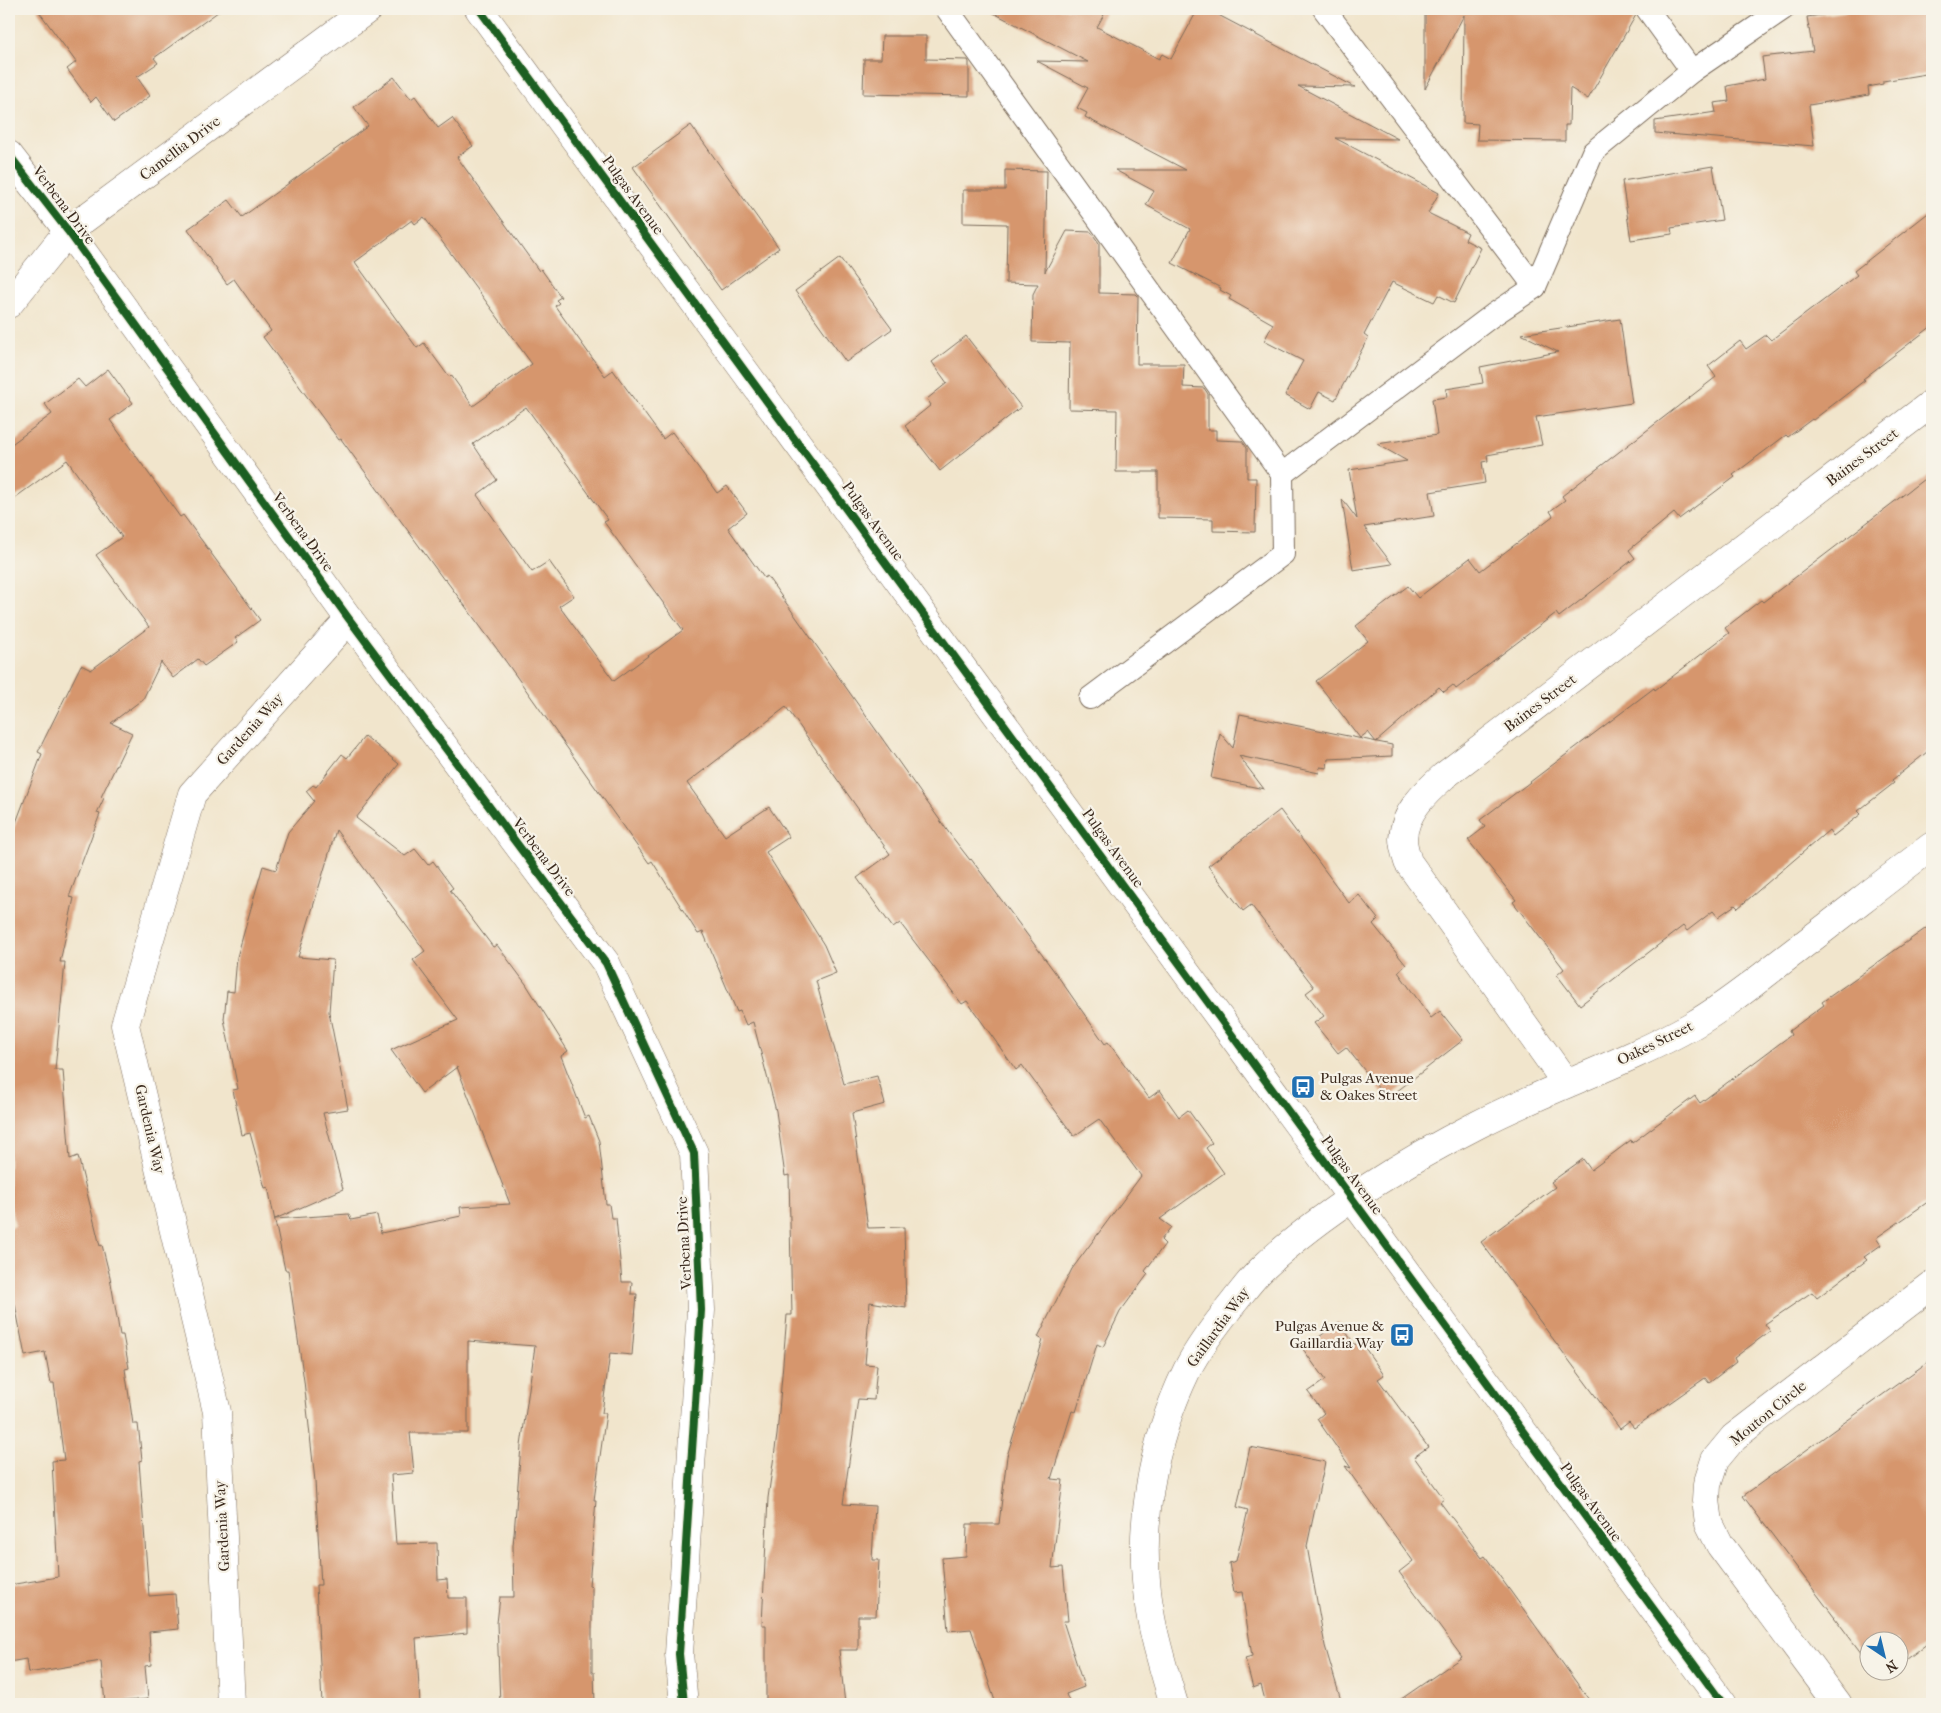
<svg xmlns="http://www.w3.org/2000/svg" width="1941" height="1713" viewBox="0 0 1941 1713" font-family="'IM FELL French Canon',serif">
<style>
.building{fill:#d6966d;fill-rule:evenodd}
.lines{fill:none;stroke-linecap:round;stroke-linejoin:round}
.service-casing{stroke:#7b6b5b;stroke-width:24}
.minor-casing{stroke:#7b6b5b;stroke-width:29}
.tertiary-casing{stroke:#7b6b5b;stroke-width:29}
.service{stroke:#fff;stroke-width:22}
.minor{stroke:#fff;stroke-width:28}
.tertiary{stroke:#fff;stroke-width:28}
.cycleway-casing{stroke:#f7f3e8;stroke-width:11}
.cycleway{stroke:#1b5e20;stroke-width:8}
.labels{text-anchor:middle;stroke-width:4.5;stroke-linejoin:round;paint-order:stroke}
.street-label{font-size:15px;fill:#3b2a1e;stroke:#f7f3e8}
.poi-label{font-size:15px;fill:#3b2a1e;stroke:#f7f3e8;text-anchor:start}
</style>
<rect width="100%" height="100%" fill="#f7f3e8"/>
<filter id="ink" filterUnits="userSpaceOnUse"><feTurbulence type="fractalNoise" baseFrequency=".02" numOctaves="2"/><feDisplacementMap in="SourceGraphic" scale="10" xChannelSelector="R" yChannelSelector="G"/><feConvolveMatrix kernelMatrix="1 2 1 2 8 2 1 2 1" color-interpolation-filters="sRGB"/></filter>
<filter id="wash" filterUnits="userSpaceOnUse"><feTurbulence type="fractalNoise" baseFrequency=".0096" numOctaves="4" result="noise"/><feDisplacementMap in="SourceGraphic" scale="20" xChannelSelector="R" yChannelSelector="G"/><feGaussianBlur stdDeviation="1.12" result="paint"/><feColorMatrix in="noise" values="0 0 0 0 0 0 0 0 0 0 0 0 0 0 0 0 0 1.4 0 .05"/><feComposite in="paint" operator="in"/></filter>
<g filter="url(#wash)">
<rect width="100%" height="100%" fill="#f1e5cc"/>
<g id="blocks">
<g class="building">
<path d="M37 9H222L154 58 158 63 137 77 150 96 114 122 96 97 91 102 67 69 76 62Z"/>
<path d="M986 9H1107L1097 27 1159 59 1162 54 1171 59 1198 9H1207L1355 87 1298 86 1398 139 1335 138 1439 193 1428 213 1468 233 1465 240 1481 248 1454 303 1438 295 1434 302 1392 282 1364 335 1368 338 1335 400 1319 392 1310 409 1285 395 1303 361 1264 341 1273 324 1229 299 1231 296 1220 290 1221 288 1172 263 1190 229 1146 205 1154 191 1115 170H1186L1085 117 1087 113 1077 108 1088 88 1037 61 1088 62Z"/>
<path d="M1425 9H1634L1636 15 1588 99 1570 88 1569 125H1565V141L1477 140 1478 124 1463 123 1464 15 1425 89Z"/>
<path d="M1863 9H1932V73L1883 81V84L1868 87 1869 95 1809 105 1814 146 1655 133V121L1716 112 1714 103 1729 101 1727 86 1765 79 1762 57 1813 51 1807 17Z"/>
<path d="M882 36H926V59L968 60 969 62V96L863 94 864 59H881Z"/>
<path d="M394 77 411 99 415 96 438 128 452 118 473 146 457 157 539 271 541 269 561 297 556 300 559 303 555 306 605 376 613 370 663 439 672 432 717 493 727 486 747 513 728 528 764 578 767 576 949 833 970 860 971 859 1057 975 1105 1044 1108 1042 1149 1098 1160 1090 1179 1117 1188 1110 1212 1143 1206 1148 1224 1173 1160 1219 1171 1227 1161 1240 1165 1244 1145 1271 1148 1274 1120 1312 1103 1347 1097 1344 1076 1412 1072 1411 1051 1479 1063 1480 1052 1568 1063 1567 1068 1621H1063L1084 1687 1066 1694 1070 1704H996L971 1629 948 1631 942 1558 966 1556 967 1524H999L1007 1456 1043 1340 1038 1337 1072 1269 1141 1176 1099 1119 1074 1136 1022 1065 1016 1070 967 1001 962 1004 900 923 893 928 857 878 890 854 786 707 687 783 725 836 769 807 789 837 766 852 824 945 836 973 816 981 844 1084 877 1076 885 1104 852 1113 868 1228 904 1227 906 1308 870 1302 865 1364 877 1365 874 1400 858 1399 843 1504 875 1506 872 1560H879L876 1616H858V1650H839L845 1704H766V1625H762L768 1498 777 1435 787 1315H792L789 1175 785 1176 776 1111 753 1022 746 1025 740 1011 737 1012 703 932 698 934 652 861 649 863 497 649 445 579 444 580 341 439 339 440 263 337 271 331 234 279 227 284 188 229 229 200 242 217 368 126 354 107ZM424 217 532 364 473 406 451 375 449 377 424 343 417 348 355 262 412 220 415 224ZM526 407 608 520 604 522 683 630 614 681 559 606 574 596 549 561 532 572 477 495 497 480 473 444Z"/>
<path d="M691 125 779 248 721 290 633 167Z"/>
<path d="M1713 166 1722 220 1671 228 1672 234 1631 240 1622 181Z"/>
<path d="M1005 170 1047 171 1045 272 1067 231 1091 232 1099 243V293L1136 294 1138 296 1137 364H1184L1183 387 1204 388 1208 394V430H1216V440L1242 441 1247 448V478H1256L1255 532 1213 531V519L1158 518V472H1116L1117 410 1069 409 1070 343 1032 342 1033 294 1038 284 1006 283 1007 224 963 223V190H1005Z"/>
<path d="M1932 210V326L1863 379 1865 380 1813 420 1812 419 1788 437 1786 435 1733 475 1735 477 1679 519 1674 513 1629 550 1635 558 1559 617 1556 613 1456 689 1453 685 1444 692 1439 687 1376 742 1368 732 1360 738 1316 681 1368 641 1356 626 1408 586 1418 598 1470 558 1480 571 1553 516 1550 511 1565 500 1562 496 1716 377 1708 366 1740 341 1746 349 1766 335 1771 340 1857 275 1854 271Z"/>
<path d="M840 258 892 329 846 362 795 291Z"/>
<path d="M1620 319 1632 403 1536 417 1542 445 1487 455 1488 461 1482 462 1485 483 1430 492 1434 516 1364 527 1392 564 1353 570 1342 499 1357 519 1349 470 1407 461 1377 444 1437 435 1432 399 1447 397 1446 389 1483 383 1480 367 1558 352 1521 334Z"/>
<path d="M966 336 1021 407 940 471 905 426 931 405 927 399 947 383 932 362Z"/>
<path d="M108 369 133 403 110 420 180 517 183 515 260 620 235 638 238 642 204 666 198 659 173 678 161 662 143 699 111 723 132 733 101 797 104 798 97 813 100 814 69 897 74 898 60 962H65L55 1070H63L70 1159 78 1156 100 1246 102 1245 110 1277 120 1335H123L129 1368 125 1369 133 1424H138L142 1460 139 1461 149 1596 175 1594 178 1629 149 1632 151 1665 145 1666 148 1699 105 1703 101 1661 28 1673 26 1659 9 1662V1585L58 1577 52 1461 64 1460 54 1383H51L45 1352 25 1356 15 1304 9 1306V1228L15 1226 9 1200V841L42 754 38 752 81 665 91 670 149 627 96 555 122 537 67 460 9 502V446L52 414 45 404 78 379 85 387Z"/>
<path d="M1932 473V748L1892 780 1894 783 1858 811 1861 814 1833 836 1829 830 1738 908 1735 905 1718 917 1713 911 1687 931 1683 926 1580 1005 1557 975 1564 969 1513 902 1516 900 1468 840 1485 827 1480 820 1654 688 1655 690 1729 633 1725 628 1761 600 1763 602Z"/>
<path d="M1240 714 1392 745V756L1328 759 1327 768 1320 767 1319 773 1239 756 1264 789 1211 778 1220 733 1233 748Z"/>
<path d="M365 736 399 764 356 818 405 856 415 849 428 865 433 861 453 888 450 890 493 947 497 945 526 984 568 1051 561 1056 585 1118 589 1116 599 1141 606 1204H609L611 1218H616L622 1282H632L631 1294H637L632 1355 610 1353 602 1413H606L594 1500H596L589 1586 592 1587V1672H594L595 1704H500L497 1623 500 1597H514L513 1546 521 1446 535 1346 468 1341V1433H410L414 1473 391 1475 396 1544 437 1543 438 1580 447 1579 448 1598H467V1633L416 1638 420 1704H322L316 1585H321L315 1481 304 1381 288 1270H285L268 1187 265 1188 250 1133 242 1135 233 1090 238 1089 224 1019 227 991 234 992 237 957 263 866 276 870 288 832 314 801 306 791 313 785 316 787 342 754 347 758ZM336 830 425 951 413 960 458 1020 391 1050 422 1093 457 1067 510 1204 460 1207 461 1216 381 1233 377 1215 351 1220 349 1214 275 1219 343 1189 323 1113 348 1109 329 1012 333 960 298 957Z"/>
<path d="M1280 810 1349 903 1359 895 1378 919 1373 924 1406 965 1398 972 1431 1018 1440 1011 1463 1040 1387 1099 1346 1047 1338 1053 1314 1023 1324 1016 1306 993 1314 987 1251 905 1243 911 1208 866Z"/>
<path d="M1932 924V1199L1876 1238 1881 1245 1864 1257 1867 1260 1817 1298 1812 1292 1765 1324 1770 1331 1734 1358 1736 1362 1709 1383 1705 1378 1634 1428 1629 1422 1620 1429 1481 1242 1555 1187 1551 1182 1583 1159 1591 1170 1631 1140 1632 1143 1695 1096 1700 1103 1791 1035 1789 1031 1824 1005 1822 1002Z"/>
<path d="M1339 1322 1355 1345 1360 1341 1384 1375 1378 1379 1428 1447 1414 1457 1444 1499 1440 1502 1482 1558 1485 1556 1592 1704H1394L1462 1657 1399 1572 1413 1561 1345 1466 1351 1468 1317 1419 1324 1413 1308 1392 1325 1380 1303 1349Z"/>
<path d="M1932 1359V1640L1898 1666V1640H1868V1662L1743 1496Z"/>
<path d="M1250 1447 1325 1462 1307 1546 1325 1646 1342 1704H1266L1261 1685 1253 1688 1245 1658 1252 1656 1242 1592 1234 1593 1229 1563 1236 1561 1248 1510 1237 1507Z"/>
</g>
</g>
</g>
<g filter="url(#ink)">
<use href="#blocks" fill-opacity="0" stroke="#7b6b5b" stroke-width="1"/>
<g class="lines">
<defs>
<g id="service">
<path d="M947 9 1282 474 1283 554 1090 698"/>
<path d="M1324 9 1535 287"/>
<path d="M1647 9 1692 71"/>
<path d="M1282 474 1493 315 1535 287 1593 152 1692 71 1783 9"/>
</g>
<g id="minor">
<path d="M9 155 68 231 349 619 606 963 694 1153 701 1310 679 1654 684 1704"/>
<path d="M9 304 68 231 368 9"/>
<path d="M1566 1083 1408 862C1406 855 1403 846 1403 839 1404 812 1425 793 1444 776L1932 403"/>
<path d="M231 1704 217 1412 125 1025 192 794 349 619"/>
<path d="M1174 1704C1165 1674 1155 1643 1150 1612 1136 1531 1151 1444 1187 1370 1199 1346 1217 1323 1234 1302 1243 1291 1252 1278 1263 1268 1322 1212 1406 1161 1479 1124 1549 1088 1624 1064 1693 1025 1726 1006 1756 981 1786 958 1835 921 1883 883 1932 846"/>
<path d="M1838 1704 1720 1545 1709 1523 1706 1500 1707 1485 1715 1460 1734 1437 1932 1285"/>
</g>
<path id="tertiary" d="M479 9 1723 1704"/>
</defs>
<use href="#service" class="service-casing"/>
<use href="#minor" class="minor-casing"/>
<use href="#tertiary" class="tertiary-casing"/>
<use href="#service" class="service"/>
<use href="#minor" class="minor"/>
<use href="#tertiary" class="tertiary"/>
<defs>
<g id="cycleway">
<path d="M479 9 1723 1704"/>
<path d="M9 155 68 231 349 619 606 963 694 1153 701 1310 679 1654 684 1704"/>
</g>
</defs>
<use href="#cycleway" class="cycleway-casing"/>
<use href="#cycleway" class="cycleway"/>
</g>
</g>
<defs>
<symbol id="bus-square" viewBox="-11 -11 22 22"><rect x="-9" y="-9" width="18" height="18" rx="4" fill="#1f6fb2" stroke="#f7f3e8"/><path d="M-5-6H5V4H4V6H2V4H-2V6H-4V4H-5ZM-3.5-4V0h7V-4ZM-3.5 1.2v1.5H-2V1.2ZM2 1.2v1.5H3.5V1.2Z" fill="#fff"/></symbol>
</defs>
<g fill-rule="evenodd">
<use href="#bus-square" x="1289" y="1073" width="28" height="28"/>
<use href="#bus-square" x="1388" y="1321" width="28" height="28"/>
</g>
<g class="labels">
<g class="street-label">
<text transform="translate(180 148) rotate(-37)" y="5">Camellia Drive</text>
<text transform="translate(633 195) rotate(54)" y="5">Pulgas Avenue</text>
<text transform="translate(64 205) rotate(53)" y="5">Verbena Drive</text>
<text transform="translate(1862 457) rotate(-37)" y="5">Baines Street</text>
<text transform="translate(873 521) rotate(54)" y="5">Pulgas Avenue</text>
<text transform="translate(303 532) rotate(54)" y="5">Verbena Drive</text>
<text transform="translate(1540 703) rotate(-37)" y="5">Baines Street</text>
<text transform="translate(250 729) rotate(-48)" y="5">Gardenia Way</text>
<text transform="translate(1113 848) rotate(54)" y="5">Pulgas Avenue</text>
<text transform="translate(544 857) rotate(53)" y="5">Verbena Drive</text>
<text transform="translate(1655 1043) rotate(-26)" y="5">Oakes Street</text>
<text transform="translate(150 1129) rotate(77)" y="5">Gardenia Way</text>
<text transform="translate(1352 1175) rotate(54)" y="5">Pulgas Avenue</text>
<text transform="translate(684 1243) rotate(-93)" y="5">Verbena Drive</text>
<text transform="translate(1218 1327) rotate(-54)" y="5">Gaillardia Way</text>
<text transform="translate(1768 1413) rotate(-39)" y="5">Mouton Circle</text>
<text transform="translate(1591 1502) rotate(54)" y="5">Pulgas Avenue</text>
<text transform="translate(222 1526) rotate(-93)" y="5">Gardenia Way</text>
</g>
<g class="poi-label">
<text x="1320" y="1083">Pulgas Avenue<tspan x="1320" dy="17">&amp; Oakes Street</tspan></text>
<text x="1384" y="1331" text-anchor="end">Pulgas Avenue &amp;<tspan x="1384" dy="17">Gaillardia Way</tspan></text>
</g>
</g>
<rect width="1941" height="1713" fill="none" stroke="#f7f3e8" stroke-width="30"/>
<g transform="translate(1884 1656) rotate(145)"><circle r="24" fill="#f7f3e8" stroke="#aca397"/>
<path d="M0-4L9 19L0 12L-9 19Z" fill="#1f6fb2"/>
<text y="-8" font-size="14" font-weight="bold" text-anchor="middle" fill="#3b2a1e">N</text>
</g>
</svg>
